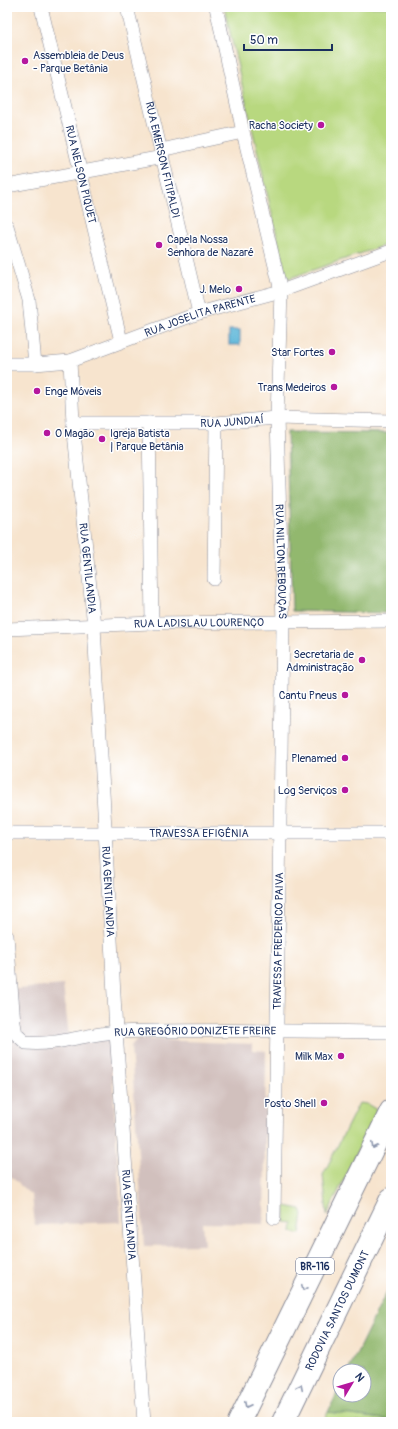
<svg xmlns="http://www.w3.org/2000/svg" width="398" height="1429" viewBox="0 0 398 1429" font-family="Pangolin,sans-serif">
	<rect width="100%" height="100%" fill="#fff"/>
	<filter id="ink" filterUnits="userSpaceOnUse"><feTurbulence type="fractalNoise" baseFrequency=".025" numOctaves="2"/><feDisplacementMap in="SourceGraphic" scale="8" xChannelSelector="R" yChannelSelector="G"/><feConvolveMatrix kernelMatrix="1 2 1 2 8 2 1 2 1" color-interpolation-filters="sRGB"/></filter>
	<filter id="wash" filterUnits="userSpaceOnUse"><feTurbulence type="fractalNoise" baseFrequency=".012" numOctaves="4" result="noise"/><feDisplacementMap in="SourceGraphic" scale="16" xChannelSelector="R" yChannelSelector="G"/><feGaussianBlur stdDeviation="0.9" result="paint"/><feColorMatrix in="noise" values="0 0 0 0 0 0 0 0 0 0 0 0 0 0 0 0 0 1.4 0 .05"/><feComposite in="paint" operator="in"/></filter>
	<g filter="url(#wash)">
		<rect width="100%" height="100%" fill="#f7e4ce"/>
		<g fill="#d1c0bd">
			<polygon points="7,984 8,990 63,985 70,1045 110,1038 121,1222 35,1225 32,1196 7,1173"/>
			<polygon points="137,1039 252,1044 252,1050 266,1051 264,1224 202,1223 204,1245 144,1246 131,1046"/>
		</g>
		<g fill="#b8d87f" stroke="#6a846e">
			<polygon points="224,7 391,7 391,243 287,279"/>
			<polygon points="359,1103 367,1104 377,1110 327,1215 323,1175"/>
			<polygon points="285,1206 301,1209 303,1214 300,1234 292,1232 293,1223 285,1222"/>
			<polygon points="328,1412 391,1420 391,1422 323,1422"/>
		</g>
		<g fill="#92b86e" stroke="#567466">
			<polygon points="287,432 391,433 391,613 292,611"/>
			<polygon points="390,1285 391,1420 328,1412 340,1387 340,1395 364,1395 364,1371 348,1371"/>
		</g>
		<g fill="#5ab5d8" stroke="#3a729b">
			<polygon points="308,7 332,7 310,14"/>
			<rect x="229" y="330" width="11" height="15"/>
		</g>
	</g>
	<g filter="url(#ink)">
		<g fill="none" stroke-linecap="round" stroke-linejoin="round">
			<g stroke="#898a96" stroke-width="14">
				<g id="street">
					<path id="s1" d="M41 7 121 341"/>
					<path id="s2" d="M127 7 199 313"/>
					<path id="s3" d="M216 7 243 132 281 291 277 418 283 622 274 1218"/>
					<polyline points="161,150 243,132"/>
					<polyline points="7,186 163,157"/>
					<polyline points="7,226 29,300 35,364"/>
					<path id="s4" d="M70 361 73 423 94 626 116 1032 144 1422"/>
					<path id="s5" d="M7 364H35L70 361 199 313 281 291 391 251"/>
					<path id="s6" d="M73 423H216L277 418 391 421"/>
					<polyline points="149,423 152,623"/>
					<polyline points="214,579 216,423"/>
					<path id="s7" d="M7 629 152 623 391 621"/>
					<path id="s8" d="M7 833H391"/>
					<path id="s9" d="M7 936 14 1023 16 1034 26 1043C58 1046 87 1033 119 1032 210 1029 300 1031 391 1032"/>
				</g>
			</g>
			<g stroke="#898a96" stroke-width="24">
				<g id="highway">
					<polyline points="239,1422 391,1111"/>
					<path id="s10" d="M283 1422 391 1199"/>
				</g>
			</g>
			<use href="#street" stroke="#fff" stroke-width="13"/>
			<use href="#highway" stroke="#fff" stroke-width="22"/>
		</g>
		<defs><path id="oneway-chevron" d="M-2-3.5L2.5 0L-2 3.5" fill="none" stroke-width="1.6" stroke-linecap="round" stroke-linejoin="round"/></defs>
		<g stroke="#8d97ae">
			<use href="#oneway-chevron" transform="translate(374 1146) rotate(116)"/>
			<use href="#oneway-chevron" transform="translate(304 1288) rotate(116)"/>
			<use href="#oneway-chevron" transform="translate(300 1387) rotate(-64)"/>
			<use href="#oneway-chevron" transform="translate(247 1405) rotate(116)"/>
		</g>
	</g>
	<g fill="#b5179e" stroke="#fff" stroke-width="1.5">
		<circle cx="25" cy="61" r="4"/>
		<circle cx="321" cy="125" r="4"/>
		<circle cx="159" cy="245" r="4"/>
		<circle cx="239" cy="289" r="4"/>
		<circle cx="332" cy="352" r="4"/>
		<circle cx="334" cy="387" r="4"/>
		<circle cx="37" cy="391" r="4"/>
		<circle cx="47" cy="433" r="4"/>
		<circle cx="102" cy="439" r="4"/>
		<circle cx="362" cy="660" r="4"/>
		<circle cx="345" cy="695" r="4"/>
		<circle cx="345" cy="758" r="4"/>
		<circle cx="345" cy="790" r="4"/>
		<circle cx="341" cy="1056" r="4"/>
		<circle cx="324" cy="1103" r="4"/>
	</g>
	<g text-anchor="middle" stroke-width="3" stroke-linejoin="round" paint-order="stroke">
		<rect fill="#fff" stroke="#5f6d8e" stroke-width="1" x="296" y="1258" width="38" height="16" rx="3"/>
		<g font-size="10" font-weight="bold" fill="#1b2f5e">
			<text x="315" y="1270">BR-116</text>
		</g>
		<g font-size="11" fill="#1b2f5e" stroke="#fff" text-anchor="end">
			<text x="33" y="59" text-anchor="start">Assembleia de Deus<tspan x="33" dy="13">- Parque Betânia</tspan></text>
			<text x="313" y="129">Racha Society</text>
			<text x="167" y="243" text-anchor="start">Capela Nossa<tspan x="167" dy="13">Senhora de Nazaré</tspan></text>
			<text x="231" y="293">J. Melo</text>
			<text x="324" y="356">Star Fortes</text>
			<text x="326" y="391">Trans Medeiros</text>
			<text x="45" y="395" text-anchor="start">Enge Móveis</text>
			<text x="55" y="437" text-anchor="start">O Magão</text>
			<text x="110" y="437" text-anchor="start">Igreja Batista<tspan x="110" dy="13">| Parque Betânia</tspan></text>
			<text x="354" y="658">Secretaria de<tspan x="354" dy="13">Administração</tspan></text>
			<text x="337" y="699">Cantu Pneus</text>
			<text x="337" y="762">Plenamed</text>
			<text x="337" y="794">Log Serviços</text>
			<text x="333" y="1060">Milk Max</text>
			<text x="316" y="1107">Posto Shell</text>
		</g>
		<g font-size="11" fill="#1b2f5e" stroke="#fff">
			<text dy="4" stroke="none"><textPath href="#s2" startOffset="157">RUA EMERSON FITIPALDI</textPath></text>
			<text dy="4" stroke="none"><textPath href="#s1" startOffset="172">RUA NELSON PIQUET</textPath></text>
			<text dy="4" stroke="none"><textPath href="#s5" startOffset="201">RUA JOSELITA PARENTE</textPath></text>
			<text dy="4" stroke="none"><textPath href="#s6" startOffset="159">RUA JUNDIAÍ</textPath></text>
			<text dy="4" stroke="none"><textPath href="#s3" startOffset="562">RUA NILTON REBOUÇAS</textPath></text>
			<text dy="4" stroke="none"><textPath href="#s4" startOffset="208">RUA GENTILANDIA</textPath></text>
			<text dy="4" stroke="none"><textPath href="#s7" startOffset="192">RUA LADISLAU LOURENÇO</textPath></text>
			<text dy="4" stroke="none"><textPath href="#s8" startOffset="192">TRAVESSA EFIGÊNIA</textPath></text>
			<text dy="4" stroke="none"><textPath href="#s4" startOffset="532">RUA GENTILANDIA</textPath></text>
			<text transform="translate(278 941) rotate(-89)" y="4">TRAVESSA FREDERICO PAIVA</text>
			<text dy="4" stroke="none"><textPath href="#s9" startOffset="282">RUA GREGÓRIO DONIZETE FREIRE</textPath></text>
			<text dy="4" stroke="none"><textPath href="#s4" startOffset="856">RUA GENTILANDIA</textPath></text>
			<text dy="4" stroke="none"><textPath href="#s10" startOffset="124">RODOVIA SANTOS DUMONT</textPath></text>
		</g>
	</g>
	<rect width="398" height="1429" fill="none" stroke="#fff" stroke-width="24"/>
	<g transform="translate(352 1383) rotate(52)"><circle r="19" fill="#ffffff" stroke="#a4acbf"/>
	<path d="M0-3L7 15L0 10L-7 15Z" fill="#b5179e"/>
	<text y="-6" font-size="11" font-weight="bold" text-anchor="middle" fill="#1b2f5e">N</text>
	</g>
	<path d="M244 44v6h88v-6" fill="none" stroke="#1b2f5e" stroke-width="2"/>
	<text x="250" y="44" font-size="12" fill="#1b2f5e" stroke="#ffffff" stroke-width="3" paint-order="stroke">50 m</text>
</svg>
